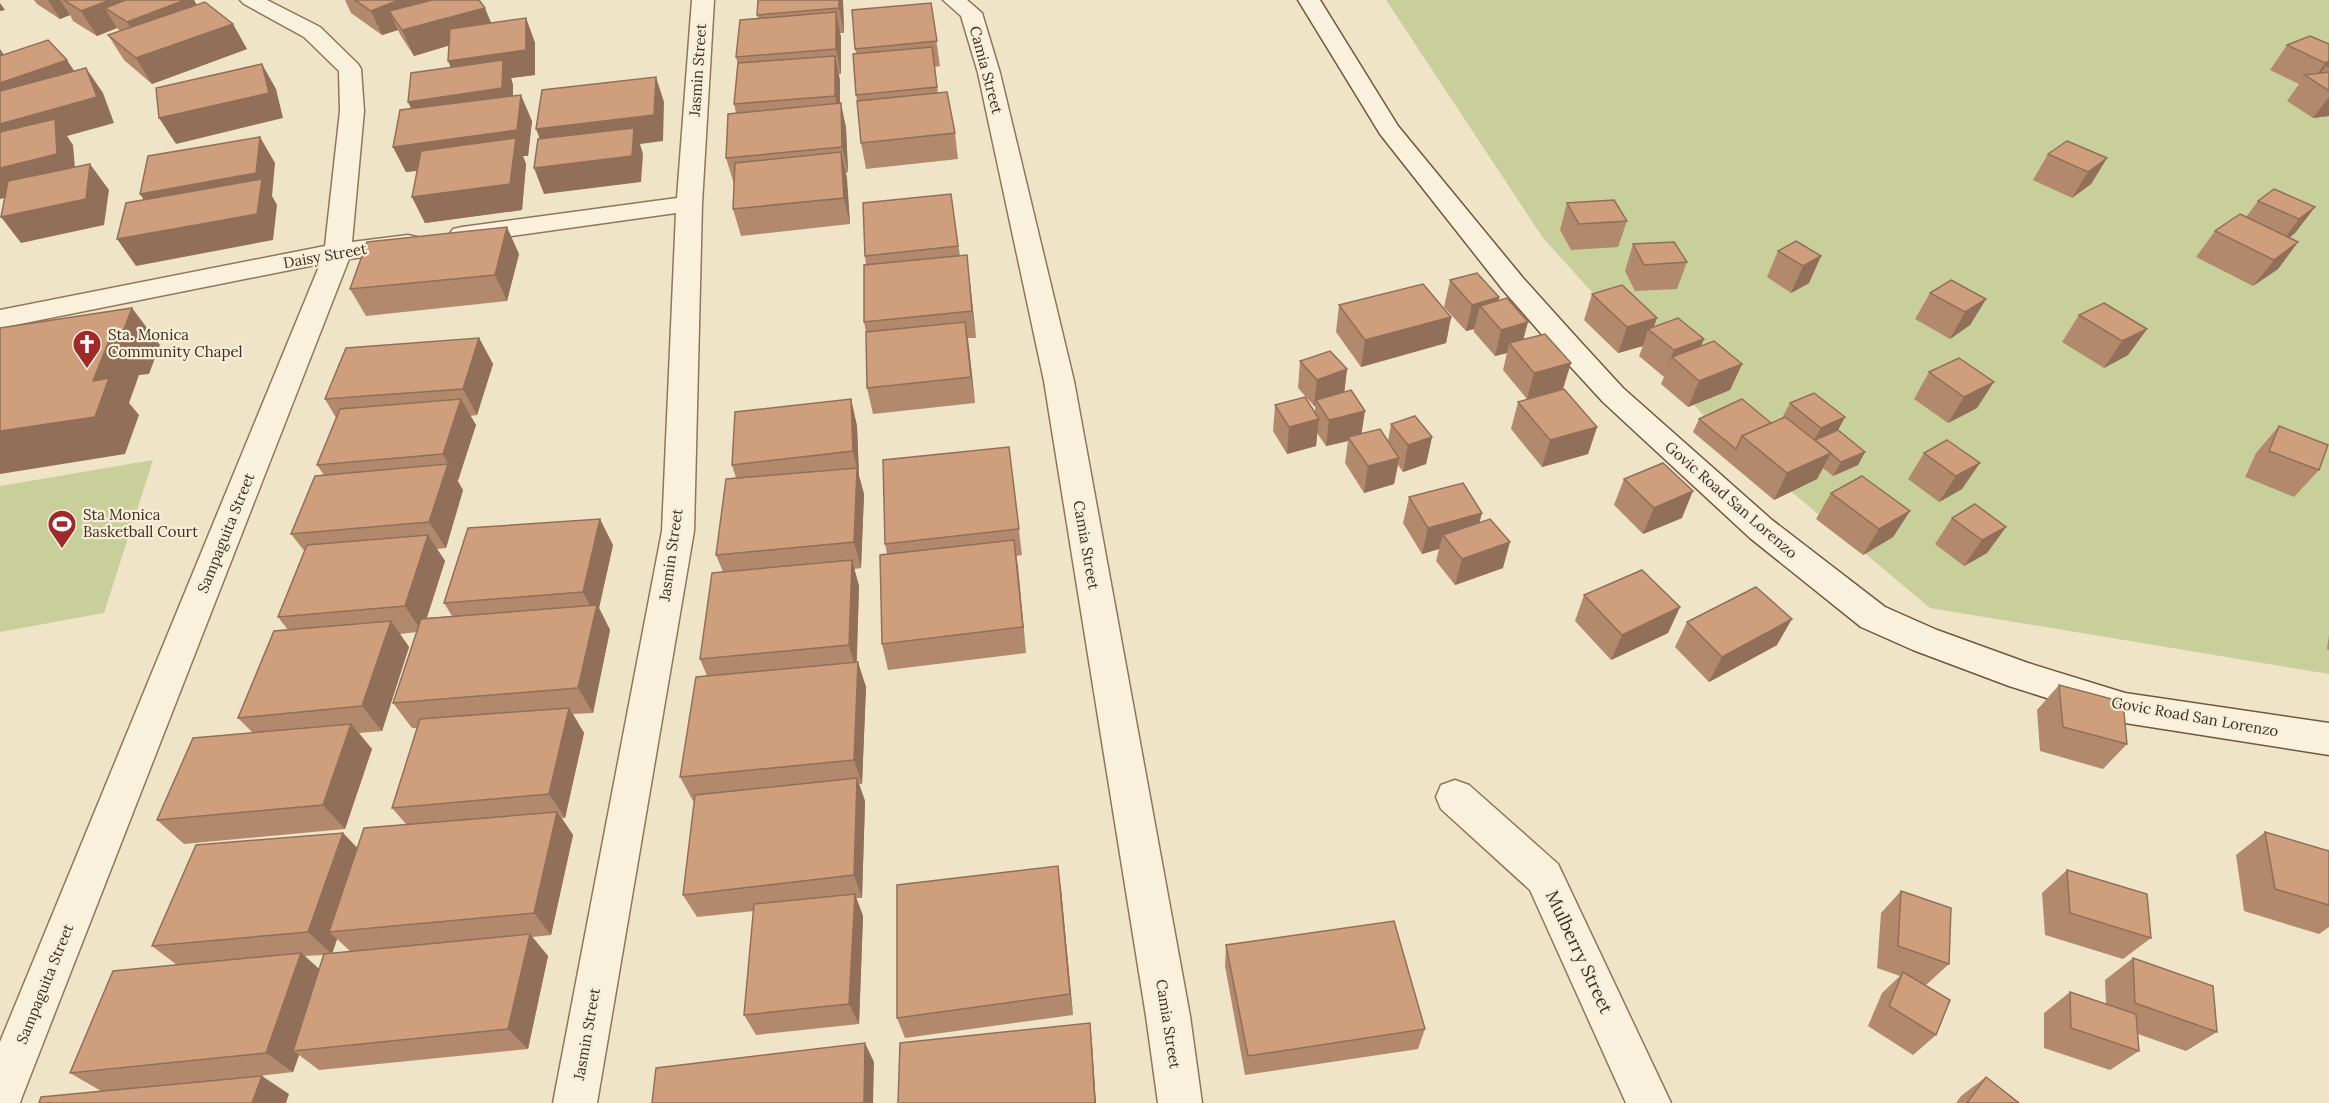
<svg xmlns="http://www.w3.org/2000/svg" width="2329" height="1103" viewBox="0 0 2329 1103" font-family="Lora,serif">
	<rect width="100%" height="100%" fill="#f0e4c8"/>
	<g fill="#c9cf9b">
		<polygon points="1386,0 2329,0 2329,674 1930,608 1713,426 1543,238"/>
		<polygon points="153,460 104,613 0,632 0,486"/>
	</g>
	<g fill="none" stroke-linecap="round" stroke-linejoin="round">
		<g stroke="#8d765c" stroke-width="3">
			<g id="street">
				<polygon points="240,0 267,0 320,27 358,64 361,69 364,111 352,242 408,235 417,237 421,243 417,249 408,251 349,259 22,1097 20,1103 0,1103 0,1042 320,264 0,328 0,310 325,246 340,111 339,71 304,37 244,4"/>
				<polygon points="692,0 714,0 702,204 694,531 597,1103 553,1103 662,531 676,213 462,243 453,241 449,235 453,229 462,227 677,198"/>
				<polygon points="943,0 967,0 982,13 1000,73 1074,381 1190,1016 1202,1103 1158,1103 1146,1016 1044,381 978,73 961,16"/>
				<polygon points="1455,780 1469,785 1558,864 1671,1103 1626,1103 1530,890 1441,809 1436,797 1441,785"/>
			</g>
		</g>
		<g stroke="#6f573f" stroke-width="3">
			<polygon id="secondary" points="1298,0 1320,0 1398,126 1523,278 1578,339 1623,388 1772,520 1885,607 1937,630 2028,663 2125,693 2329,723 2329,755 2125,723 2009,686 1913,650 1861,627 1750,538 1603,402 1558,353 1503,290 1380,134"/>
		</g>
		<use href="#street" fill="#faf1dc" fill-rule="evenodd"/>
		<use href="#secondary" fill="#faf1dc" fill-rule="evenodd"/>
	</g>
	<g fill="#b2896c" fill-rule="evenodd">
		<polygon points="34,0 194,0 196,5 247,49 152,84 124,60 108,35 120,31 117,28 97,36 73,21 70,15 60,19 37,4"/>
		<polygon points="345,0 479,0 491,23 526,18 535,43 535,75 511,78 513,85 513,96 532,121 528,156 523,156 526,164 522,210 425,223 412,197 417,171 406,172 393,147 411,109 451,68 449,45 414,56 401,36 398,30 382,35 351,13"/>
		<polygon points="843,0 844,33 840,33 841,74 839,74 840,81 840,103 846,128 848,172 846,173 850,224 741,236 733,209 734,184 726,158 736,113 734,104 738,65 736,57 758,18 757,15"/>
		<polygon points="931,3 940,66 935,67 938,93 955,133 958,159 866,169 861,143 858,106 856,95 856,53 855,49"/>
		<polygon points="2329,44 2329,116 2313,118 2287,101 2299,84 2270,70 2287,45"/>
		<polygon points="2048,154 2107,158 2091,184 2072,198 2033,180"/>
		<polygon points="951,194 960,256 970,282 976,338 968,338 975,403 873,414 867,388 866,332 864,322 866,265 865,256"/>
		<polygon points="2258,201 2315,207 2295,233 2289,238 2298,242 2278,269 2253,286 2196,257 2215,231 2246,217"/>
		<polygon points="1567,203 1627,221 1618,247 1571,250 1560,230"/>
		<polygon points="1633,244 1687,262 1677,289 1635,291 1625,271"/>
		<polygon points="1778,251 1821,256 1809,283 1791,293 1767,277"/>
		<polygon points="519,254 507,301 366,316 350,289"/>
		<polygon points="1450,280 1499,297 1499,300 1524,339 1563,389 1527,399 1503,370 1507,353 1495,356 1474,332 1474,329 1466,331 1444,307"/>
		<polygon points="1930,293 1986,299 1970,325 1950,339 1915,319"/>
		<polygon points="1592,294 1653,327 1701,346 1742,364 1730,390 1688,407 1661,384 1664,377 1639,356 1643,346 1618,353 1584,320"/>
		<polygon points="1339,305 1451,317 1446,343 1361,367 1336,332"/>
		<polygon points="2079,315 2147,329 2128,355 2104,368 2062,342"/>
		<path d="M479 338 493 364 477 415 470 416 476 425 457 481 463 490 446 548 437 549 445 561 427 618 452 616 444 603 613 545 599 608 610 630 593 713 573 714 584 733 565 818H562L573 835 551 935 532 937 548 956 528 1049 319 1070 299 1055 293 1072 240 1078 289 1094 101 1091 70 1073 177 965 152 946 343 833 357 848 406 824 392 808 418 728H412L393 703 417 632 400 634 409 647 382 731 359 733 372 749 345 829 184 844 157 820 253 733 238 718 288 630 278 617 305 552 291 534 324 475 317 465 336 418 325 399ZM337 939 351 952 332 954ZM323 955 319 969 305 956Z"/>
		<polygon points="1959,358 1977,408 1948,423 1914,399 1929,372"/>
		<polygon points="1300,361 1347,369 1344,392 1362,433 1388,441 1391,424 1432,437 1426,464 1403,472 1398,465 1394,484 1364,493 1345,463 1348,441 1326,446 1317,433 1316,446 1287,454 1273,431 1275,405 1315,412 1315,406 1314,406 1298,388"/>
		<polygon points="851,399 857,426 859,476 864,494 861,568 854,569 859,586 857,662 866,687 862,784 859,784 865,801 862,898 856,898 863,916 859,1024 756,1035 744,1015 754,911 697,917 683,895 695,800 693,801 680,777 707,676 700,659 723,572 716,555 736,478 732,465"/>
		<polygon points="1518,402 1597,427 1588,454 1542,467 1511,429"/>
		<polygon points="1790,403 1845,417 1838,430 1865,452 1858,465 1833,476 1823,468 1817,479 1774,500 1693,432 1699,419 1771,423 1782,418"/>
		<polygon points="2279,426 2319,470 2294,497 2245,477 2256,453"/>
		<polygon points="1947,440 1962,489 1939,502 1908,479 1924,453"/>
		<polygon points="1009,447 1022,555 1016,556 1026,653 888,670 882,644 887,554 885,544"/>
		<polygon points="1624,479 1682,518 1643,534 1614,505"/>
		<polygon points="1831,493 1910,511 1893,537 1863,555 1816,519"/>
		<polygon points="1409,497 1480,522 1503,568 1455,585 1436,561 1439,549 1422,554 1403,523"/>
		<polygon points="1952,518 2006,527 1987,553 1964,566 1935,544"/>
		<polygon points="1584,595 1680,607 1668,633 1611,660 1575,621"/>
		<polygon points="1687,622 1777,645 1709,682 1675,647"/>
		<polygon points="2329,635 2329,650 2327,649"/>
		<polygon points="2059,685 2127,744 2103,769 2040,751 2037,710"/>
		<polygon points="2265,832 2329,851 2329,927 2319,934 2244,911 2236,855"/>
		<polygon points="2067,870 2151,938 2123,959 2045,935 2042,893"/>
		<polygon points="1061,889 1073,1015 905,1038 897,1018"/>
		<polygon points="1901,891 1949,964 1926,985 1920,983 1936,1035 1913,1055 1868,1026 1882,993 1900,976 1877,968 1881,913"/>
		<polygon points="1226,945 1425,1029 1418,1049 1245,1075 1225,966"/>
		<polygon points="2133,958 2217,1032 2186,1051 2138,1034 2139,1051 2110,1070 2044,1048 2044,1013 2070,992 2106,1004 2105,980"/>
		<polygon points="1986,1077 2019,1103 1956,1103 1961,1096"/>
	</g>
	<g fill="#916f58">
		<polygon points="48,0 60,0 70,15 60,19"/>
		<polygon points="64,0 194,0 206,22 142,47 127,22 105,8 117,28 97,36 81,11"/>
		<polygon points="399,0 473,0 389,11 398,30 382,35 371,11"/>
		<polygon points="839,0 843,0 844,33 839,8"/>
		<polygon points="0,3 5,10 0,11"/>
		<polygon points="485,8 495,32 414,56 402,30"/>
		<polygon points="836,12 841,37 841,74 836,49"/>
		<polygon points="526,18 535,43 535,75 511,78 513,85 513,114 420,128 408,102 459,86 448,61"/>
		<polygon points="233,24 247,49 152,84 136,58"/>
		<polygon points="0,49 13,68 0,73"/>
		<polygon points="835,56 840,81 840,121 835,96"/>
		<polygon points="67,60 84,86 0,99 0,83"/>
		<polygon points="2329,61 2329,68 2326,66 2315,82 2313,80 2325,63"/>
		<polygon points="262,64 276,89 283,118 176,144 159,118"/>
		<polygon points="86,68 103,93 114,123 67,136 73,145 76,180 0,199 0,124"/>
		<polygon points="656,77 664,102 663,141 640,144 643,154 641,182 544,194 534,168 546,155 536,129"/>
		<polygon points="521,95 532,121 528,156 523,156 526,164 522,210 425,223 412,197 513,158 406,172 393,147"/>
		<polygon points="2329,97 2329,116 2313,118"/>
		<polygon points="841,103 846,128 848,172 842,147"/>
		<polygon points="260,137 275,163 272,196 277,205 273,240 136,266 117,239 158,221 140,194"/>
		<polygon points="841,152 847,178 850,224 844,198"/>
		<polygon points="2107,158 2091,184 2072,198 2088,172"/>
		<polygon points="90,164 109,190 104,225 21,243 1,217"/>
		<polygon points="2315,207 2295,233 2279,246 2299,219"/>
		<polygon points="507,227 519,254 507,301 495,275"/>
		<polygon points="2298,242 2278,269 2253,286 2274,260"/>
		<polygon points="967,255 970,282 976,338 972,311"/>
		<polygon points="1821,256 1809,283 1791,293 1803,266"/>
		<polygon points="1499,297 1494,321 1480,306 1474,329 1466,331 1472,305"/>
		<polygon points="1986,299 1970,325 1950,339 1965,312"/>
		<polygon points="132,308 160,345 149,374 139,375 129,403 139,415 125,454 0,474 0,431 93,381 110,338"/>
		<polygon points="1451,317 1446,343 1361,367 1365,340"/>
		<polygon points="1657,318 1652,332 1648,329 1643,346 1618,353 1627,327"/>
		<polygon points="965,322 969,348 975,403 971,377"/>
		<polygon points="1528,322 1521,348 1509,343 1507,353 1495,356 1501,330"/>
		<polygon points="2147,329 2128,355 2104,368 2122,341"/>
		<polygon points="479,338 493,364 477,415 463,389"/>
		<polygon points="1704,339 1693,365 1672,357 1664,377 1674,350"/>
		<polygon points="1571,363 1563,389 1527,399 1534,373"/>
		<polygon points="1742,364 1730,390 1688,407 1699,381"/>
		<polygon points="1347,369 1344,395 1316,400 1315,406 1314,406 1317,380"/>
		<polygon points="1994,382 1977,408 1948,423 1964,397"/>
		<polygon points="461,399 476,425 458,481 443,454"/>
		<polygon points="851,399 857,426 859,476 864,494 861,568 854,542 857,469 853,451"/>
		<polygon points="1365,411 1361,437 1348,437 1348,441 1326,446 1329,420"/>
		<polygon points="1845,417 1831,443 1814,440 1821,428"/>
		<polygon points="1319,419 1316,446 1287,454 1289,427"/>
		<polygon points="1597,427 1588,454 1542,467 1550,440"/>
		<polygon points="1432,437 1426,464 1403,472 1408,445"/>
		<polygon points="1865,452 1858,465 1833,476 1841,462"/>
		<polygon points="1831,453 1817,479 1774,500 1787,473"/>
		<polygon points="1399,458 1394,484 1364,493 1368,466"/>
		<polygon points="1980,463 1962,489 1939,502 1956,476"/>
		<polygon points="448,464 463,490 446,548 429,522"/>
		<polygon points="1693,491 1682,518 1643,534 1654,508"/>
		<polygon points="1910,511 1893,537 1863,555 1879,529"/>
		<polygon points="1482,513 1475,540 1443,535 1439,549 1422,554 1428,528"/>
		<polygon points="600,519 613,545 599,608 610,630 593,713 578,688 595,615 583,592"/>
		<polygon points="2006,527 1987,553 1964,566 1982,540"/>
		<polygon points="428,535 445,561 422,632 405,606"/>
		<polygon points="1014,540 1018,566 1026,653 1023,627"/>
		<polygon points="1510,542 1503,568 1455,585 1462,559"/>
		<polygon points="852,560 859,586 856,670 849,645"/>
		<polygon points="1680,607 1668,633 1611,660 1622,635"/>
		<polygon points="1792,619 1777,645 1709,682 1722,657"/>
		<polygon points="391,621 409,647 382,731 362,706"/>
		<polygon points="858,662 866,687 862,784 854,760"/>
		<polygon points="569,708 584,733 565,818 549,794"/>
		<polygon points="351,724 372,749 345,829 323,805"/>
		<polygon points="857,778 865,801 862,898 854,875"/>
		<polygon points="557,812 573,835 551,935 534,913"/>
		<polygon points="343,833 365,856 329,932 337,939 332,954 308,932"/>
		<polygon points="1058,866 1061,889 1073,1015 1070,994"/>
		<polygon points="855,894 863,916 859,1024 849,1004"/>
		<polygon points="530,934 548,956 528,1049 508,1029"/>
		<polygon points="301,953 325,974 293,1051 299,1055 293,1072 266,1053"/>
		<polygon points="1090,1023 1092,1043 1096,1103 1095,1103"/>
		<polygon points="865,1043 874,1062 873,1103 864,1103"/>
		<polygon points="262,1076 289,1094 286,1103 252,1103"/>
	</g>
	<g fill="#cf9f7d" stroke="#916f58" stroke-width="1.5">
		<polygon points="64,0 110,0 81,11"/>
		<polygon points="126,0 185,0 127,22 105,8"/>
		<polygon points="355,0 399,0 371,11"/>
		<polygon points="432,0 479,0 485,8 402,30 389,11"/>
		<polygon points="758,0 839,0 839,8 757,15"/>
		<polygon points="205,2 233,24 136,58 108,35"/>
		<polygon points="931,3 937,41 855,49 852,10"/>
		<polygon points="836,12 836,49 736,57 740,20"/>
		<polygon points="526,18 526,50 448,61 450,29"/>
		<polygon points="2310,36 2329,44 2329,61 2325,63 2287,45"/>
		<polygon points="48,40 67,60 0,83 0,56"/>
		<polygon points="932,47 937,87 856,95 853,54"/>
		<polygon points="835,56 835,96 734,104 738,63"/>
		<polygon points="503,60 502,88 408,102 411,73"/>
		<polygon points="262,64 269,93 159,118 156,88"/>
		<polygon points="86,68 97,97 0,124 0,91"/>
		<polygon points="2329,72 2329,91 2305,75"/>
		<polygon points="656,77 654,115 536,129 542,90"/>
		<polygon points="947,92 955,133 861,143 857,101"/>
		<polygon points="521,95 517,130 393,147 400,110"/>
		<polygon points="841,103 842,147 726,158 728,114"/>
		<polygon points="55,119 57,154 0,168 0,132"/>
		<polygon points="634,128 632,156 534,168 538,139"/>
		<polygon points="260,137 256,173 140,194 148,156"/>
		<polygon points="516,138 510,184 412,197 421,151"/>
		<polygon points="2067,141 2107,158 2088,172 2048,154"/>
		<polygon points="841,152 844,198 733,209 735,163"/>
		<polygon points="90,164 86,199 1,217 8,181"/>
		<polygon points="262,179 257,214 117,239 126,203"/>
		<polygon points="2274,189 2315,207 2299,219 2258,201"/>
		<polygon points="951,194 958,246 865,256 863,203"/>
		<polygon points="1614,200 1627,221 1579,224 1567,203"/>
		<polygon points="2240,214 2298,242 2274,260 2215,231"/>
		<polygon points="507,227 495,275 350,289 367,242"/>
		<polygon points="1796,241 1821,256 1803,266 1778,251"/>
		<polygon points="1674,242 1687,262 1644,265 1633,244"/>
		<polygon points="967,255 972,311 864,322 864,265"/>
		<polygon points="1477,273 1499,297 1472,305 1450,280"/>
		<polygon points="1951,280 1986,299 1965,312 1930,293"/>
		<polygon points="1423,284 1451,317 1365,340 1339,305"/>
		<polygon points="1622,285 1657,318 1627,327 1592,294"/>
		<polygon points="1507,298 1528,322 1501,330 1480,306"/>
		<polygon points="2104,303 2147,329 2122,341 2079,315"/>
		<polygon points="132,308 121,337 110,338 93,381 109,378 95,417 0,431 0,328"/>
		<polygon points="1678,318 1704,339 1674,350 1648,329"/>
		<polygon points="965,322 971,377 867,388 866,332"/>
		<polygon points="1545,334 1571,363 1534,373 1509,343"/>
		<polygon points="479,338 463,389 325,399 346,348"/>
		<polygon points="1714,341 1742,364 1699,381 1672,357"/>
		<polygon points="1330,351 1347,369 1317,380 1300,361"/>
		<polygon points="1959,358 1994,382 1964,397 1929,372"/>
		<polygon points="1564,389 1597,427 1550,440 1518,402"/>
		<polygon points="1351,390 1365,411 1329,420 1316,400"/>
		<polygon points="1814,393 1845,417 1821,428 1790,403"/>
		<polygon points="1305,397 1319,419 1289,427 1275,405"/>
		<polygon points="461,399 443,454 317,465 340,409"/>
		<polygon points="851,399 853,451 732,465 735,412"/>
		<polygon points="1742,399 1771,423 1742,436 1736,449 1699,419"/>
		<polygon points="1415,416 1432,437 1408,445 1391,424"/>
		<polygon points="1785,417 1831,453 1787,473 1742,436"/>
		<polygon points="2279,426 2328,445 2319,470 2269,451"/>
		<polygon points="1380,429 1399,458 1368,466 1348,437"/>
		<polygon points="1838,430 1865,452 1841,462 1830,453 1831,453 1815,440"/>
		<polygon points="1947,440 1980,463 1956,476 1924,453"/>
		<polygon points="1009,447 1019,529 885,544 883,460"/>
		<polygon points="1663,463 1693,491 1654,508 1624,479"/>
		<polygon points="448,464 429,522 291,534 315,476"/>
		<polygon points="857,468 854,542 716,555 726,479"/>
		<polygon points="1862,476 1910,511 1879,529 1831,493"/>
		<polygon points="1463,483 1482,513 1428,528 1409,497"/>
		<polygon points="1975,504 2006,527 1982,540 1952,518"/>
		<polygon points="600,519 583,592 444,603 468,528"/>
		<polygon points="1490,519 1510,542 1462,559 1443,535"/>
		<polygon points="428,535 405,606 278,617 307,545"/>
		<polygon points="1014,540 1023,627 882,644 880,555"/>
		<polygon points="852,560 849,645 700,659 712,573"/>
		<polygon points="1642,570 1680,607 1622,635 1584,595"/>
		<polygon points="1756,587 1792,619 1722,657 1687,622"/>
		<polygon points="597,605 578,688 393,703 421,619"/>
		<polygon points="391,621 362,706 238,718 274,631"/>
		<polygon points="858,662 854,760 680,777 696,677"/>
		<polygon points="2059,685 2123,702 2127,744 2063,727"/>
		<polygon points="569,708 549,794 392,808 420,719"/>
		<polygon points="351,724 323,805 157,820 193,738"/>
		<polygon points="857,778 854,875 683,895 695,795"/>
		<polygon points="557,812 534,913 329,932 364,828"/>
		<polygon points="2265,832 2329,851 2329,905 2275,889"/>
		<polygon points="343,833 308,932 152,946 196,845"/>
		<polygon points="1058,866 1070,994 897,1018 897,885"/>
		<polygon points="2067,870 2147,894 2151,938 2070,913"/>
		<polygon points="1901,891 1951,908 1949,964 1898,946"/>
		<polygon points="855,894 849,1004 744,1015 754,904"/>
		<polygon points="1394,921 1425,1029 1248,1056 1226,945"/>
		<polygon points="530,934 508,1029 293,1051 324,954"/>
		<polygon points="301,953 266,1053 70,1073 113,971"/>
		<polygon points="2133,958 2213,986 2217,1032 2135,1003"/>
		<polygon points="1903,972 1950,1000 1936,1035 1889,1006"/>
		<polygon points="2070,992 2136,1014 2139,1051 2071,1028"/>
		<polygon points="1090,1023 1095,1103 898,1103 900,1043"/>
		<polygon points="865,1043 864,1103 652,1103 656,1068"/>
		<polygon points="262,1076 252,1103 39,1103 41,1097"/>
		<polygon points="1986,1077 2019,1103 1967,1103"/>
	</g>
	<defs>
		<g id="church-pin" transform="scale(1.5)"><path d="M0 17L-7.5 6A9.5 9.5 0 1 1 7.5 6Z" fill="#9e2a2b" stroke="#f7eed8"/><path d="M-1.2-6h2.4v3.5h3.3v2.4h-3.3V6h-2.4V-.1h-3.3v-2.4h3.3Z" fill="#fff"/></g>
		<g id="stadium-pin" transform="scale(1.5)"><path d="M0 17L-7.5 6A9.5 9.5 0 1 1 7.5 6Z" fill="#9e2a2b" stroke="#f7eed8"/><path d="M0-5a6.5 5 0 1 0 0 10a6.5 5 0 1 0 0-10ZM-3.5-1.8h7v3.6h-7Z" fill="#fff"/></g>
	</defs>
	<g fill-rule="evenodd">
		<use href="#church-pin" x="87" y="344"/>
		<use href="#stadium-pin" x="62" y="524"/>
	</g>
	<g text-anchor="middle" stroke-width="4.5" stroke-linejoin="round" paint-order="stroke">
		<g font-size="15" fill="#3d2e20" stroke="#f7eed8">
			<text transform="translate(698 70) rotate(-86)" y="5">Jasmin Street</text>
			<text transform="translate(986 70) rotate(75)" y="5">Camia Street</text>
			<text transform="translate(325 256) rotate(-10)" y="5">Daisy Street</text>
			<text transform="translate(1731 500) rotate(41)" y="5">Govic Road San Lorenzo</text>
			<text transform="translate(226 533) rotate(-68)" y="5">Sampaguita Street</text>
			<text transform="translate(1086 545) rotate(80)" y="5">Camia Street</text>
			<text transform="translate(671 555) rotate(-82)" y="5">Jasmin Street</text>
			<text transform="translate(2195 717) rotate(10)" y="5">Govic Road San Lorenzo</text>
			<text transform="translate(45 984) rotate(-68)" y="5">Sampaguita Street</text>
			<text transform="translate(1168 1024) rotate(81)" y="5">Camia Street</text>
			<text transform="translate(587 1034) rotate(-80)" y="5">Jasmin Street</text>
		</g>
		<g font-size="15" fill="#3d2e20" stroke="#f7eed8" text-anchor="start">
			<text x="108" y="340">Sta. Monica<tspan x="108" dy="17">Community Chapel</tspan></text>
			<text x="83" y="520">Sta Monica<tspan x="83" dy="17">Basketball Court</tspan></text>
		</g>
		<g font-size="18" fill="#3d2e20" stroke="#f7eed8">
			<text transform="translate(1579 952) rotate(65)" y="6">Mulberry Street</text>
		</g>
	</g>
</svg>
